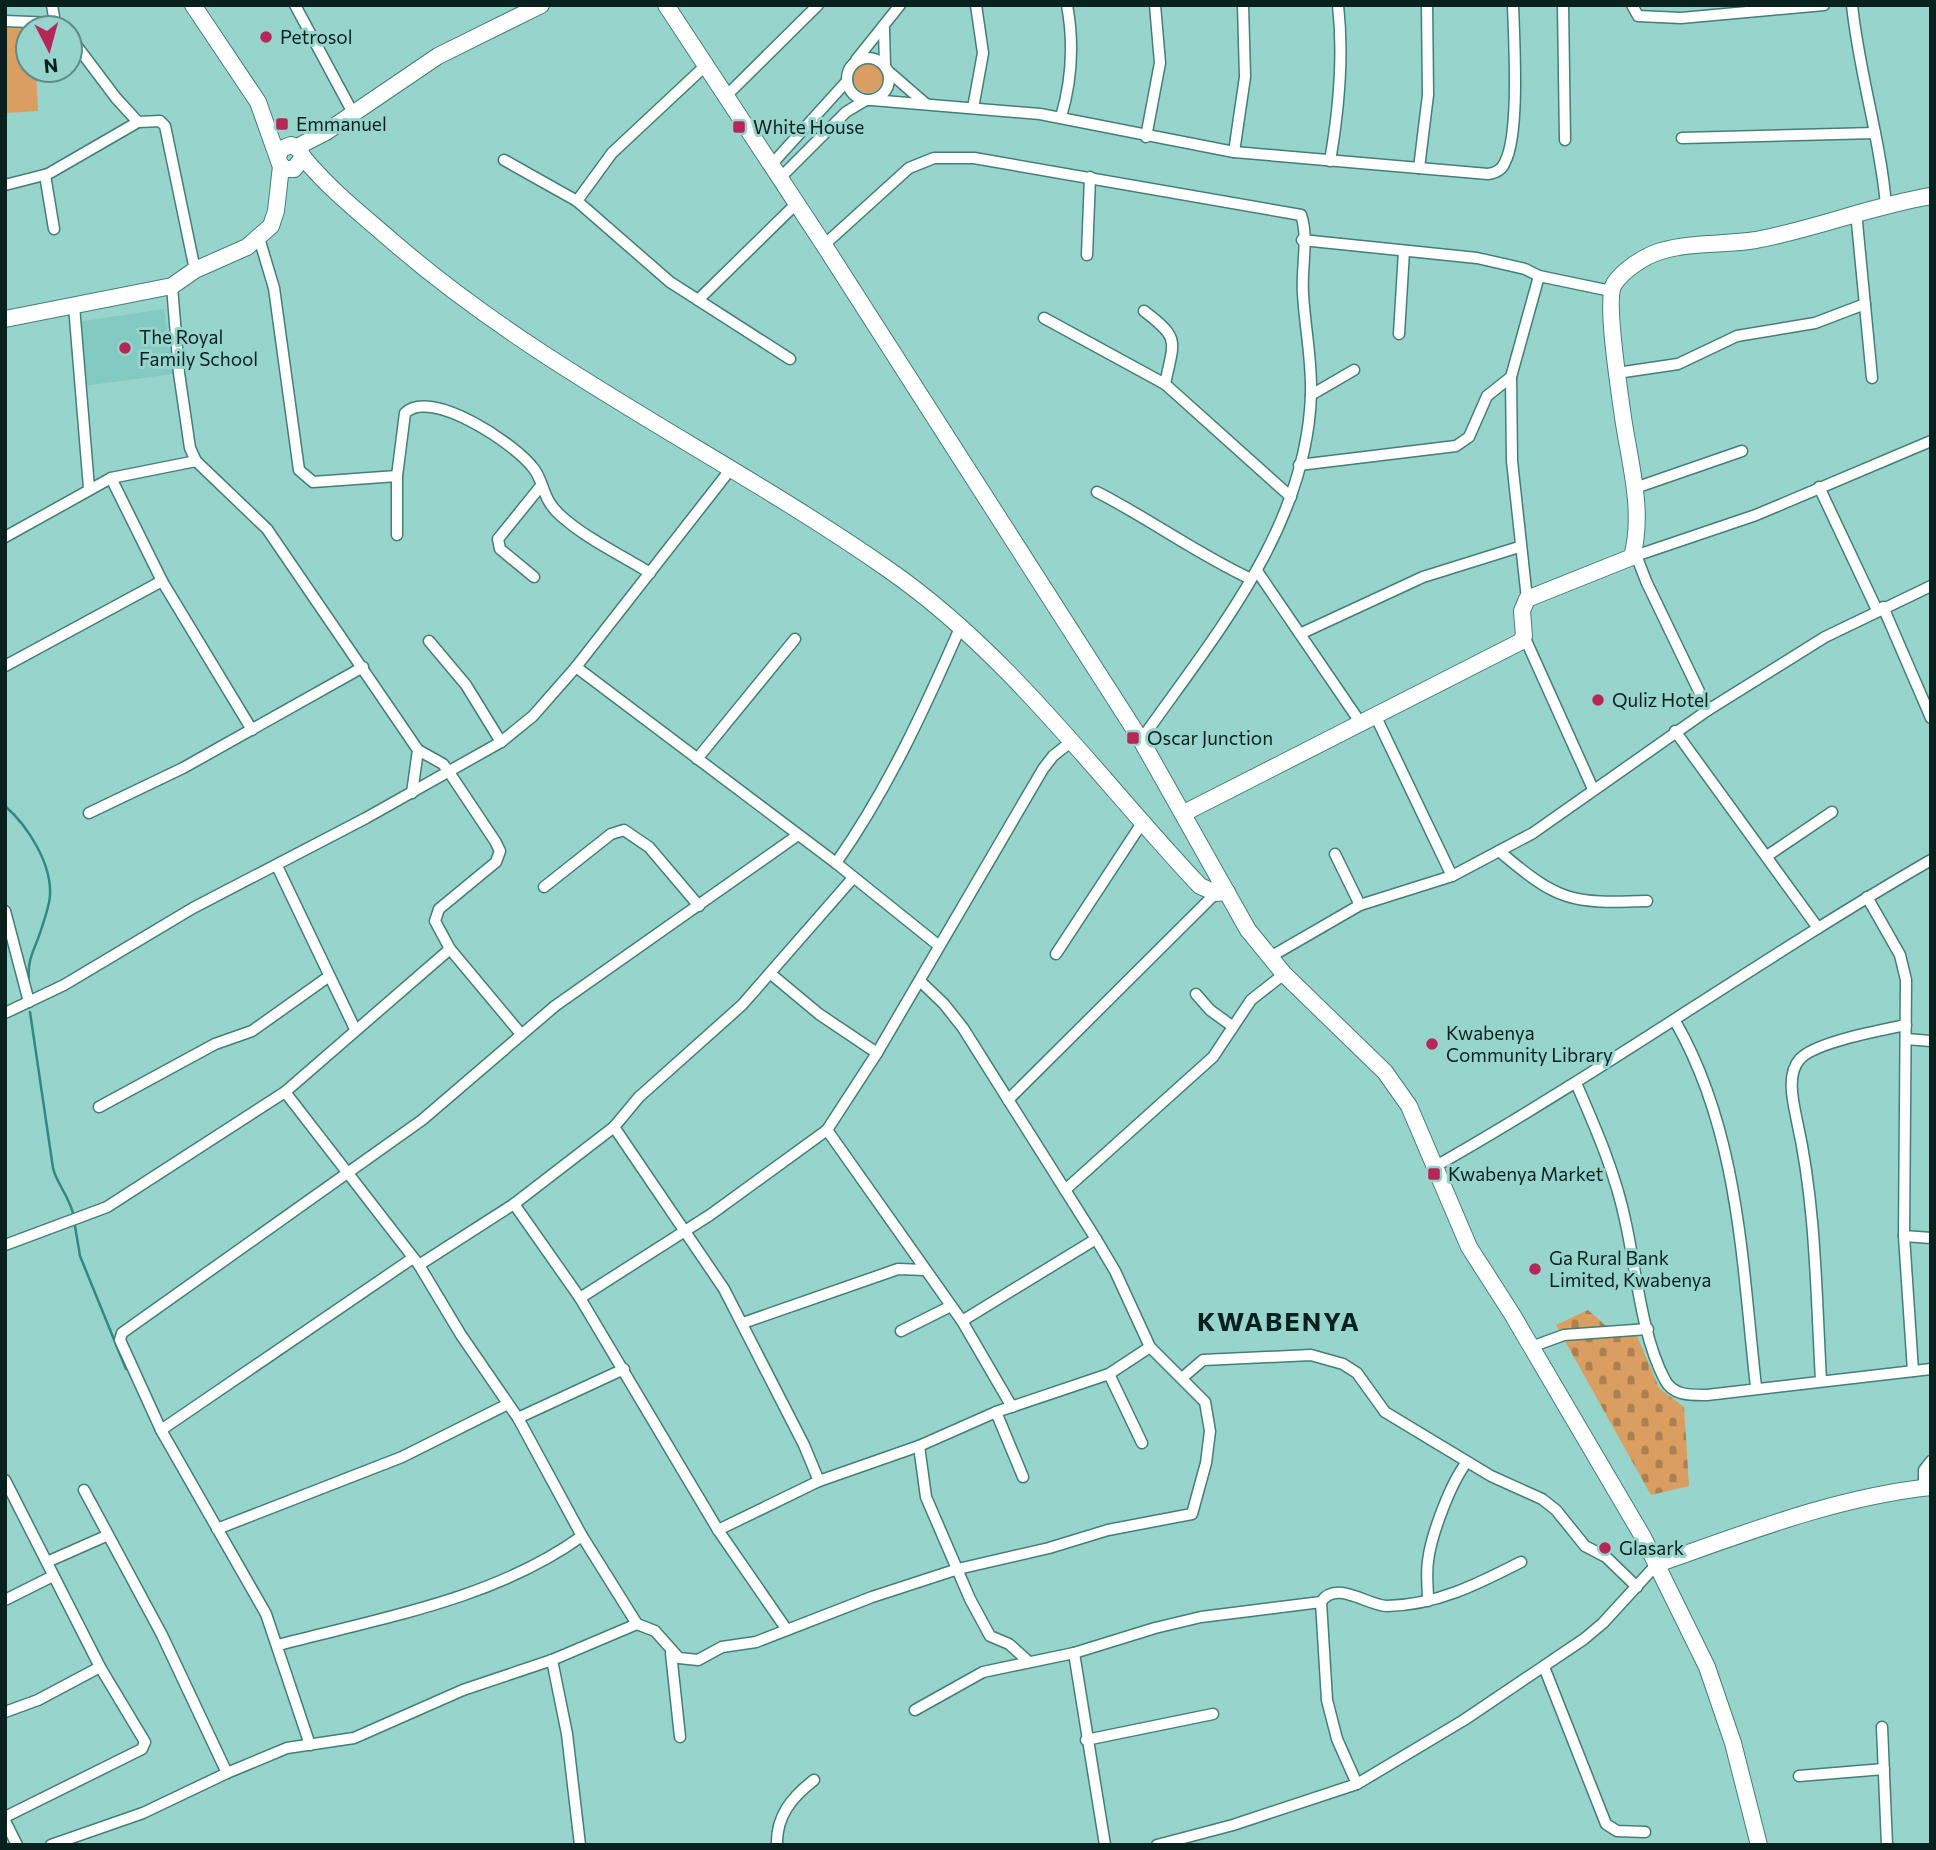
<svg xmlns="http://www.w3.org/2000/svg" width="1936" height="1850" viewBox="0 0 1936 1850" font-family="Commissioner,sans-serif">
	<defs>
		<pattern id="cemetery-stones" width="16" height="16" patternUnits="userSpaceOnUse" patternTransform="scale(1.75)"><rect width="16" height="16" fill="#d99e60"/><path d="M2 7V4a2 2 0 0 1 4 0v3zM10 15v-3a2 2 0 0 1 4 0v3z" fill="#ae804f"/></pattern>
	</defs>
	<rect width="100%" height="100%" fill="#97d4cc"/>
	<polygon fill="#83cbc2" points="164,309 173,374 84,386 77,322"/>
	<g fill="#d99e60">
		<polygon points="34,27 28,28 28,70 36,70 38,111 5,113 5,28"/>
		<circle cx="868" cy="78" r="15"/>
	</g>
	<polygon fill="url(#cemetery-stones)" points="1588,1310 1615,1334 1637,1336 1659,1388 1684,1407 1689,1486 1651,1495 1556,1325"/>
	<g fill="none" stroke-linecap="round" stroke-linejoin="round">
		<g stroke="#318a82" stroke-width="2.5">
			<path d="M5 806C28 826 52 864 50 896 49 906 45 918 42 927 34 953 27 956 29 984"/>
			<path d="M30 1012 53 1168C56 1182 68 1195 73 1213"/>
			<polyline points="75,1226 80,1256 126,1369"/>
		</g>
		<g stroke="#437f78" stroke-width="13">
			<g id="street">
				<polyline points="52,5 55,23"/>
				<polyline points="295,5 353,113"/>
				<polyline points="1563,5 1565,140"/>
				<polyline points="1632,5 1638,16 1681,18 1824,5"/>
				<path d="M1852 5C1859 73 1880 137 1886 205"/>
				<polyline points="5,21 55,23 62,28"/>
				<polyline points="884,29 885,66"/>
				<polyline points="70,37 116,98 138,122 160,121 165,126 195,270"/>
				<circle cx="868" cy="79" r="21"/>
				<polyline points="856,60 900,5"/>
				<polyline points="889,72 926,104"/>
				<polyline points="725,97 818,5"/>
				<path d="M872 100 1040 114 1234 152 1488 174C1496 173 1502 170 1505 162 1520 134 1514 39 1513 5"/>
				<polyline points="973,108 983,53 976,5"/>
				<path d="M1061 117C1072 80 1074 43 1067 5"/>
				<polyline points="1146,137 1160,63 1155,5"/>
				<polyline points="1682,138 1875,133"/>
				<polyline points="1234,152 1245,77 1243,5"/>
				<polyline points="504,160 577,201 670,282 790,359"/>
				<path d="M1330 161C1339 109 1344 58 1338 5"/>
				<polyline points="772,164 847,81"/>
				<polyline points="1419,168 1428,95 1427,5"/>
				<polyline points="45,175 54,229"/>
				<polyline points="780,178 846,112 866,100"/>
				<polyline points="5,185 48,174 138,122"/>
				<polyline points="577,201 612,153 704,67"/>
				<polyline points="1856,212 1872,378"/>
				<polyline points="259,238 274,288 299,470 313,482 397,476"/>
				<polyline points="1302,240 1477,258 1525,269 1539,276 1611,291"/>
				<path d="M824 245 909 168 934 158H974L1301 215C1309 237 1301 270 1303 294 1305 328 1312 360 1311 394 1307 528 1214 636 1141 740"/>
				<polyline points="1087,255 1090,177"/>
				<polyline points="172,286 179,373 190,448 196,461 267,529 418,750 443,764 449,772 495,841 500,851 496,862 439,909 435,921 450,949 521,1034"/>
				<polyline points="698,300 797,203"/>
				<polyline points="74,306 89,488"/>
				<path d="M1144 311C1181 339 1174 340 1165 384"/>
				<polyline points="1044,318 1165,384 1291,497"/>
				<polyline points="1399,334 1404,251"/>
				<polyline points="1617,373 1678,364 1737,336 1815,323 1865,304"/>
				<polyline points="1311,395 1354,370"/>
				<polyline points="1299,465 1456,446 1469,437 1487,396 1511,377"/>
				<polyline points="111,478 162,581 252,730"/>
				<polyline points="1819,487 1877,610"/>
				<polyline points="1635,488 1742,451"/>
				<path d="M1097 492C1150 519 1197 554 1251 579"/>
				<path d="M397 535V476L405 413C431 387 517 445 534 469 545 484 542 499 560 515 585 538 621 555 650 573"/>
				<polyline points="5,537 111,478 196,461"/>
				<polyline points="1636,555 1646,581 1708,710"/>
				<polyline points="1632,557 1756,515 1931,441"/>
				<polyline points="1257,571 1360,722"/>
				<polyline points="534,577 500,549 498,539 540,487"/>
				<polyline points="1527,599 1512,461 1511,377 1539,276"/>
				<polyline points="1883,607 1931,718"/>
				<polyline points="1302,633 1423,577 1519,547"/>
				<polyline points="1524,636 1593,789"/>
				<polyline points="429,641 466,685 501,742"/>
				<polyline points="5,666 162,581"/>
				<polyline points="576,667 836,863 938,945"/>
				<polyline points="1375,715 1452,876"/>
				<polyline points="1675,731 1818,928"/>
				<polyline points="697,759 795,639"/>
				<polyline points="412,793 418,750"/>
				<polyline points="89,813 183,768 363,667"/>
				<path d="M1499 851C1558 901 1570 904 1647 901"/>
				<polyline points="1335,854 1360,905"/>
				<polyline points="1767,856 1832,812"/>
				<path d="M836 863C888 789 924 710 960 628"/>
				<polyline points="277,866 355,1029"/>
				<polyline points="544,887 611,834 624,830 649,847 699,906"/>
				<polyline points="1867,897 1900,955 1906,980 1904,1236 1913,1371"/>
				<polyline points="5,911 29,1002"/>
				<polyline points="1056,954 1142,823"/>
				<polyline points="1270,957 1360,905 1452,876 1533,833 1708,710 1825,637 1931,586"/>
				<polyline points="771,974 819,1014 877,1053"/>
				<polyline points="1196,994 1210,1010 1232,1026"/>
				<polyline points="5,1013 64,985 193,908 366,818 501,742 533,716 576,667 730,470"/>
				<path d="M1675 1021C1739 1132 1742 1263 1756 1387"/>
				<polyline points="1906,1039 1931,1041"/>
				<path d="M1576 1083C1596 1129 1616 1174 1626 1224 1636 1270 1642 1338 1665 1380 1673 1396 1691 1395 1707 1395L1931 1369"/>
				<polyline points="285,1092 419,1265 461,1335 518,1418 582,1536 637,1624"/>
				<polyline points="1008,1100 1216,893"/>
				<polyline points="99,1107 215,1044 252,1031 328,977"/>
				<polyline points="614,1127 724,1289 804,1445 819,1481"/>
				<polyline points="827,1130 962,1321 1012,1407"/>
				<path d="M1436 1166C1605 1070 1763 957 1931 860"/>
				<polyline points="1065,1190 1213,1057 1251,1000 1284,974"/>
				<polyline points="514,1204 580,1298 718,1530 787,1630"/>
				<polyline points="1904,1236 1931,1238"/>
				<polyline points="5,1245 107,1207 285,1092 450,949"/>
				<polyline points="419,1265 514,1204 614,1127 639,1097 742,1005 853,878"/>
				<polyline points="580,1298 710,1215 827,1130 877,1053 1043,769 1053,756 1072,741"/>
				<polyline points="962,1321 1096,1239"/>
				<polyline points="743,1323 898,1269 925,1270"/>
				<polyline points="901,1331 951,1306"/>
				<polyline points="1531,1347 1564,1335 1648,1329"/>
				<polyline points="1109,1374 1142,1443"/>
				<polyline points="1182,1378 1203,1360 1311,1355 1343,1364 1357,1373 1385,1412 1491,1476 1542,1499 1556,1510 1585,1546 1606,1557 1637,1587"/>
				<path d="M1821 1380C1816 1293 1816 1206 1797 1121 1793 1102 1786 1074 1800 1059 1815 1042 1882 1030 1906 1025"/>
				<polyline points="996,1412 1023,1477"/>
				<polyline points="518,1418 624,1369"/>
				<polyline points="161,1430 413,1258"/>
				<polyline points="919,1446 926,1497 970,1599 990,1636 1009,1644 1029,1662"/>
				<polyline points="5,1480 100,1667 145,1742 142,1749 5,1817"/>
				<polyline points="1924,1488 1924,1470 1931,1461"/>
				<polyline points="84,1490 162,1635 227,1773"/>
				<polyline points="217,1529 402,1457 508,1404"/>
				<polyline points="718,1530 819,1481 919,1446 996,1412 1109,1374 1150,1347"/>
				<polyline points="47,1562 106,1536"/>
				<polyline points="5,1600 53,1576"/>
				<path d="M1428 1601C1428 1588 1426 1574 1428 1561 1431 1535 1451 1482 1467 1462"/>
				<polyline points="1321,1602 1327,1700 1337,1739 1357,1784"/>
				<path d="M278 1645C381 1618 495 1599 582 1536"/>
				<polyline points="671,1653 680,1737"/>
				<polyline points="1074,1653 1105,1845"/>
				<polyline points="552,1660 567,1734 580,1845"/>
				<polyline points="1544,1667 1606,1824 1617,1831 1645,1832"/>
				<path d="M915 1710 983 1672 1074 1653 1155 1628 1201 1617 1321 1602C1336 1579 1368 1606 1387 1606 1437 1605 1478 1584 1521 1562"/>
				<polyline points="5,1712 38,1700 100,1667"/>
				<polyline points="1882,1727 1887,1845"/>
				<polyline points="1086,1740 1213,1714"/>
				<polyline points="310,1745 266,1614 161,1430 120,1340 122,1333 422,1120 555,1006 798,835"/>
				<polyline points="1799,1776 1884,1769"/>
				<polyline points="5,1821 17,1845"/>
				<polyline points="51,1845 143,1813 227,1773 287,1748 354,1738 463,1690 552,1660 637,1624 655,1631 679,1658 698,1660 722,1647 756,1642 872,1597 958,1569 1049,1548 1108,1530 1192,1514 1206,1463 1210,1431 1205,1402 1150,1347 1115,1271 1096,1239 963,1028 944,1004 920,981"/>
				<path d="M777 1845C776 1816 792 1797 814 1780"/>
				<polyline points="1157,1845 1233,1825 1357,1784 1464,1720 1584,1639 1603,1623 1657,1564"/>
			</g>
		</g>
		<g stroke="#437f78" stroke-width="18">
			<g id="secondary">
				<polyline points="193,5 258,102 280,164 285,169 294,169 303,157 299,149 291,145 281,149 278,157"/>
				<polyline points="666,5 824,245 1141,740 1248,930 1284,974 1385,1072 1409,1106 1469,1247 1512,1314 1643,1537 1707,1667 1733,1743 1759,1845"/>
				<polyline points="297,147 326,132 438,56 541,5"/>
				<path d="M303 157C329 189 361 214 392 241 543 372 726 456 889 570 1011 655 1099 779 1200 886L1216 893 1227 892"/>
				<polyline points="5,319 172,286 195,270 247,247 271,226 276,211 281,166"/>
				<path d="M1184 813 1520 642 1524 636 1522 611 1527 599 1632 557C1645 508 1628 458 1622 410 1619 388 1605 299 1614 284 1624 269 1645 256 1661 251 1691 242 1725 245 1756 240 1815 229 1871 206 1931 196"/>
				<path d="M1657 1564C1746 1533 1836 1497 1931 1487"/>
			</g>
		</g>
		<use href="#street" stroke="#fff" stroke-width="10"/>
		<use href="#secondary" stroke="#fff" stroke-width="16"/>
	</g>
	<g fill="#b62759" stroke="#97d4cc" stroke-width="2.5">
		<circle cx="266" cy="37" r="7"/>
		<rect x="275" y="117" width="14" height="14" rx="3.5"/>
		<rect x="732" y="120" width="14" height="14" rx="3.5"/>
		<circle cx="125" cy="348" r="7"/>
		<circle cx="1598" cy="700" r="7"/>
		<rect x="1126" y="731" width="14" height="14" rx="3.5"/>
		<circle cx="1432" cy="1044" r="7"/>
		<rect x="1427" y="1167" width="14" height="14" rx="3.5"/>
		<circle cx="1535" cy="1269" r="7"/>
		<circle cx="1605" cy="1548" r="7"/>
	</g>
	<g text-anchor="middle" stroke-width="6" stroke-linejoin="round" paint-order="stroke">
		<g font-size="19" fill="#08211e" stroke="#97d4cc" text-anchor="start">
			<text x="280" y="44">Petrosol</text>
			<text x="296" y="131">Emmanuel</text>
			<text x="753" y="134">White House</text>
			<text x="139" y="344">The Royal<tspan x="139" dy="22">Family School</tspan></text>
			<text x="1612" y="707">Quliz Hotel</text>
			<text x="1147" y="745">Oscar Junction</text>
			<text x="1446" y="1040">Kwabenya<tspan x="1446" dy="22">Community Library</tspan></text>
			<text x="1448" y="1181">Kwabenya Market</text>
			<text x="1549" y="1265">Ga Rural Bank<tspan x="1549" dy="22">Limited, Kwabenya</tspan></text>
			<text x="1619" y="1555">Glasark</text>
		</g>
		<g font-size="26" font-weight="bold" letter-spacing="2" fill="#08211e" stroke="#97d4cc">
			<text x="1279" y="1331">KWABENYA</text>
		</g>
	</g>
	<rect width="1936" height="1850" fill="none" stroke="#08211e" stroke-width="14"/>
	<g transform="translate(49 49) rotate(174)"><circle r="33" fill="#97d4cc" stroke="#5e8c86" stroke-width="2"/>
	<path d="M0-5L12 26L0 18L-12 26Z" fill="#b62759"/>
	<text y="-10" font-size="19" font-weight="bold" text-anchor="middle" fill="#08211e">N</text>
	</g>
</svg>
